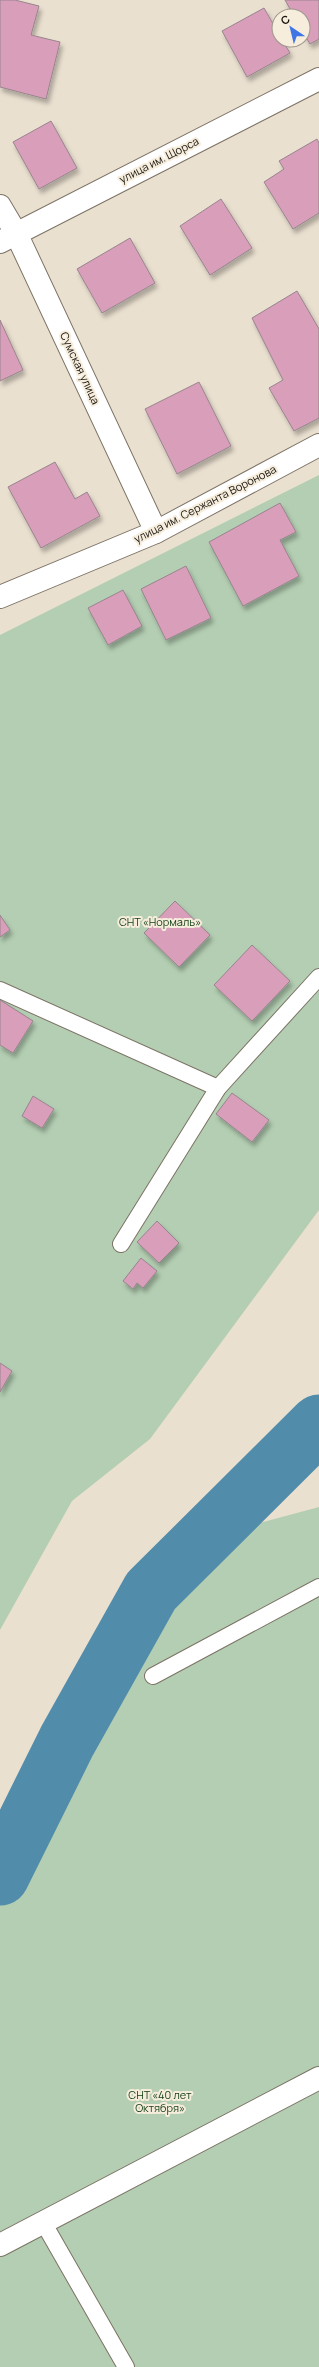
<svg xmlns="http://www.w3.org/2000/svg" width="319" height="2367" viewBox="0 0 319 2367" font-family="Manrope,sans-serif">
	<defs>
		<filter id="shadow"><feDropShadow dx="2.5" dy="4.5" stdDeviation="2" flood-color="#0004"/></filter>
	</defs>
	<rect width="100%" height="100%" fill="#eae0d0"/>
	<g fill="#b3ceb2">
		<polygon points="319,475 319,1210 150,1439 72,1501 0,1630 0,635"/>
		<polygon points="319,1507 319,2367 0,2367 0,1837 204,1538"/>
	</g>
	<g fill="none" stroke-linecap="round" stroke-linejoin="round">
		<polyline stroke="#518cab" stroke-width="59" points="0,1876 67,1741 151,1591 319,1424"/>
	</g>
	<g fill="#d99eba" stroke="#97858d" filter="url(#shadow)">
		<polygon points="0,0 15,0 39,6 31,35 60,42 46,99 0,87"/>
		<polygon points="285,0 319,0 319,39 310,44 303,32 303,16 294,16"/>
		<polygon points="264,8 279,34 279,40 282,40 290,53 247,77 222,31"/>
		<polygon points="51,121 77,168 39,189 13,142"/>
		<polygon points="317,139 319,143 319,213 293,229 264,182 284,169 279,161"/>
		<polygon points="221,199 252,248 210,275 180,226"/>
		<polygon points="130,238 155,283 102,313 77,269"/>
		<polygon points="297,291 319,329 319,418 294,431 269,388 283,380 252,318"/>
		<polygon points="0,320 23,370 0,381"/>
		<polygon points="199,382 231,446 177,474 145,409"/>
		<polygon points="55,462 75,499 87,492 100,516 41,548 8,487"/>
		<polygon points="280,503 296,532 280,540 299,576 243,606 209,542"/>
		<polygon points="186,566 211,618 166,640 141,589"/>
		<polygon points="123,590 142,626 108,645 88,608"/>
		<polygon points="175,901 210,935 179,967 144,933"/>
		<polygon points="0,915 10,930 0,937"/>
		<polygon points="252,945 290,981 252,1021 214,985"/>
		<polygon points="0,1000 33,1021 13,1053 0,1045"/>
		<polygon points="232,1093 269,1120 252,1142 216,1114"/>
		<polygon points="33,1096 54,1109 42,1128 22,1116"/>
		<polygon points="157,1221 179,1243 159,1263 137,1242"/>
		<polygon points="141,1258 157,1271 143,1288 137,1283 133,1289 123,1281"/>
		<polygon points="0,1363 12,1371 0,1392"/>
	</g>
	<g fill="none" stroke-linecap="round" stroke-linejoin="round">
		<g stroke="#7c7365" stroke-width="18">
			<g id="service">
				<polyline points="0,990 218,1088"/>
				<polyline points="121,1244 218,1088 319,977"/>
				<polyline points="153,1676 319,1587"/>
				<polyline points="43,2222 126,2367"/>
			</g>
		</g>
		<g stroke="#7c7365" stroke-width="24">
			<g id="minor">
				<polyline points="0,206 16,233 156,532"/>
				<polyline points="0,242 319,79"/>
				<polyline points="0,597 156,532 319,445"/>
				<polyline points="0,2245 319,2078"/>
			</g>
		</g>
		<use href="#service" stroke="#fff" stroke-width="16"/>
		<use href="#minor" stroke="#fff" stroke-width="22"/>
	</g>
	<g text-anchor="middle" stroke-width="4" stroke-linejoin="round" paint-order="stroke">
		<g font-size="11" fill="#18150f" stroke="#f7eddd">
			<text transform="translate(159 160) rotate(-27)" y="4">улица им. Щорса</text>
			<text transform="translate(80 368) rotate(65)" y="4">Сумская улица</text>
			<text transform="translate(205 504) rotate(-27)" y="4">улица им. Сержанта Воронова</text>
		</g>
		<g font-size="11" fill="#0f3d11" stroke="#f7eddd">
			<text x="160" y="926">СНТ «Нормаль»</text>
			<text x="160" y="2099">СНТ «40 лет<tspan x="160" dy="13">Октября»</tspan></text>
		</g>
	</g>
	<g transform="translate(291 28) rotate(325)"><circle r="19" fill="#f7eddd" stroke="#9e978b"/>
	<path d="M0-3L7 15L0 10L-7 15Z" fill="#3f75e5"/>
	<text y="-6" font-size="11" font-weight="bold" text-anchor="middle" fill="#18150f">С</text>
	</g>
</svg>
